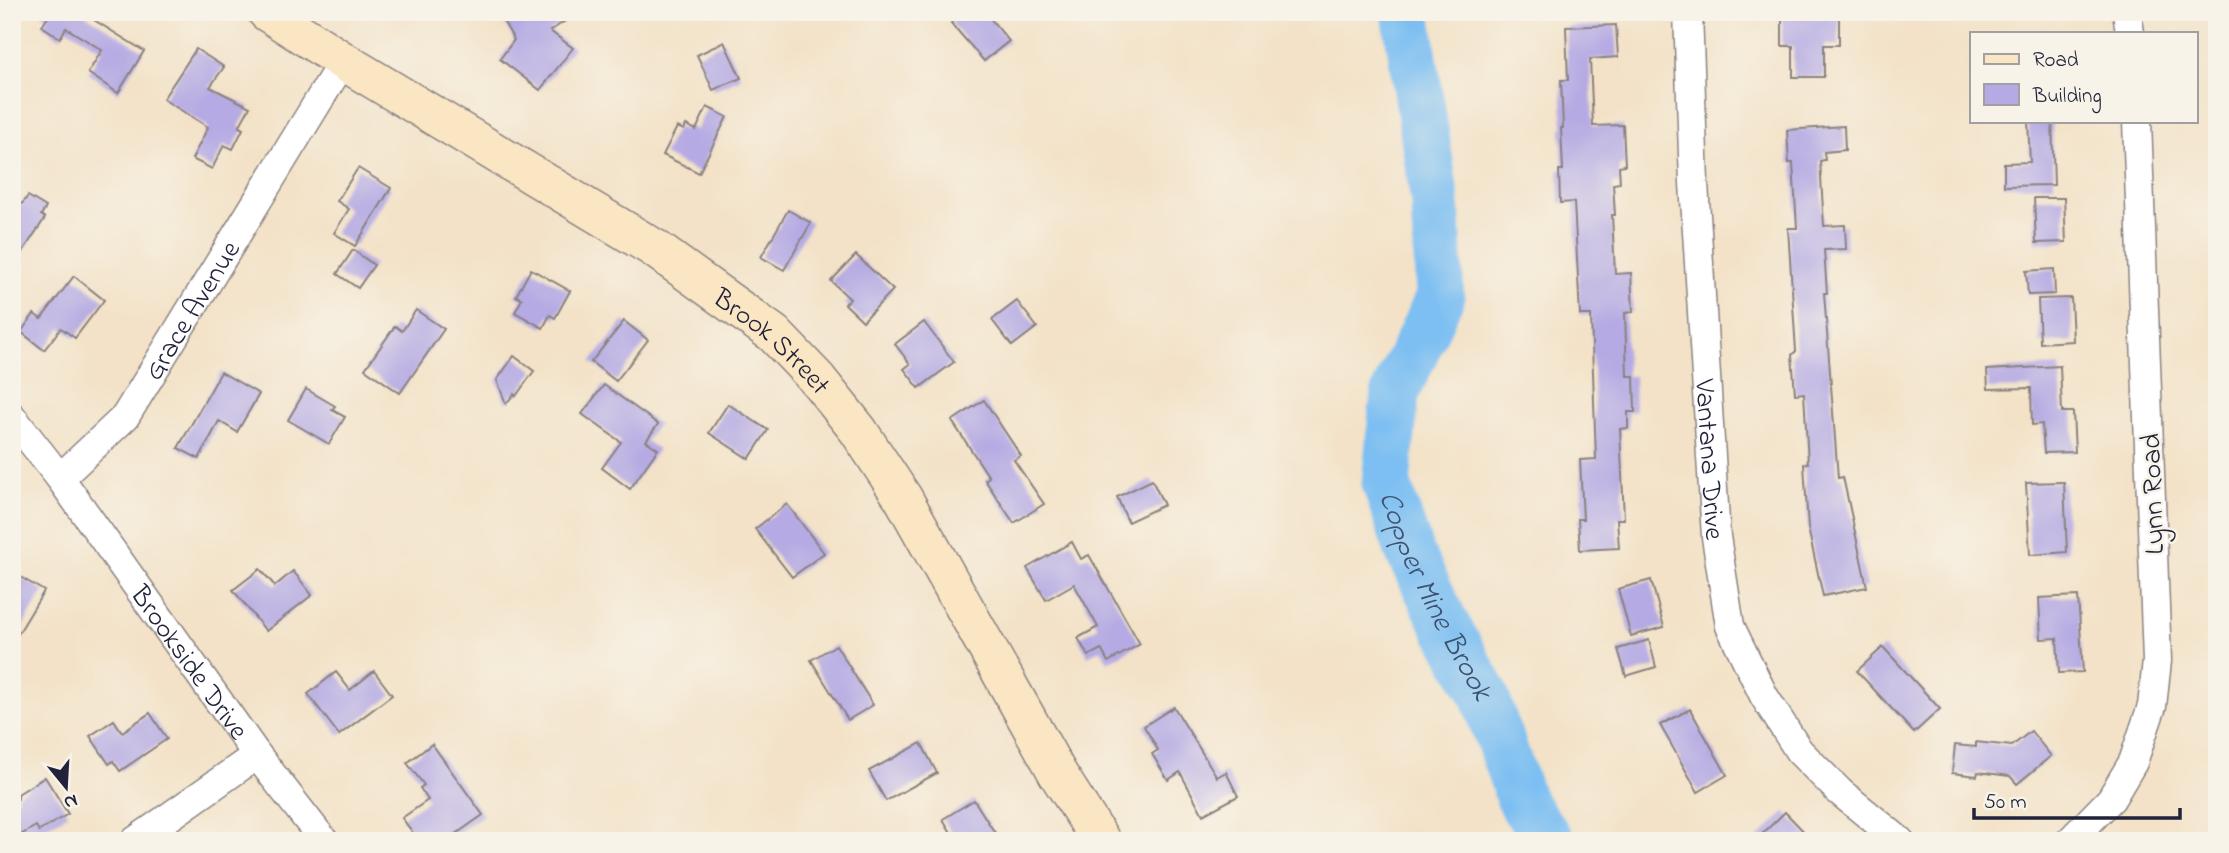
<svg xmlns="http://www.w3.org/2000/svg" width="2229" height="853" viewBox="0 0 2229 853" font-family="'Indie Flower',sans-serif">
	<rect width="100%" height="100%" fill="#f7f3e8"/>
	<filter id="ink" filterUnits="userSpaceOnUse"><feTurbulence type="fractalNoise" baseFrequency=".0143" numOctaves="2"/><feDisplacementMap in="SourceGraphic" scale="14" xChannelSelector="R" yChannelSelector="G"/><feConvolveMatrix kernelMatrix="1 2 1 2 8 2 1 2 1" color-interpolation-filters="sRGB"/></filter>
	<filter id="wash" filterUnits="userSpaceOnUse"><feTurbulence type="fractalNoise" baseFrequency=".00686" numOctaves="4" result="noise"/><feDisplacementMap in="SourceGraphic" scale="28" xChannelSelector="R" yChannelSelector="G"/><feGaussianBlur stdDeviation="1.57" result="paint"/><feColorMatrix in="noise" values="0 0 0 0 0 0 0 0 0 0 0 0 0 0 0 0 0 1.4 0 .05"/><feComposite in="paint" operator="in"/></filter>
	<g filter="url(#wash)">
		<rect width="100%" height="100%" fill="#f3e2c7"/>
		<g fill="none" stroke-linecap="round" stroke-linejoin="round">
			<path stroke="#7dbff2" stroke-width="49" id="s1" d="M1406 12 1435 202 1440 297 1395 393 1386 483 1410 553 1445 624 1483 692 1522 803 1550 841"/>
		</g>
		<g id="blocks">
			<g fill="#b5aae3">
				<polygon points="40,12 81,12 144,51 118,93 88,73 102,50 66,28 60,38 42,26 48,17"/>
				<polygon points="498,12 579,12 550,31 573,48 540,90 500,59 514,40"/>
				<polygon points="964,12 985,12 1009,41 984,61 951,23"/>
				<polygon points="1782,12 1818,12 1818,16 1839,15 1839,45 1824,45 1824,77 1793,77 1793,46 1782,46"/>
				<polygon points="1616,25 1618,57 1590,59 1593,126 1623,125 1625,165 1619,166 1620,183 1613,184 1615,215 1612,215 1615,274 1631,273 1633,312 1625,313 1627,376 1634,376 1635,412 1628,412 1628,428 1620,429 1624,519 1617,519 1619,548 1580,550 1578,519 1583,519 1580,460 1596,459 1591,315 1580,315 1574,202 1560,203 1559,170 1563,170 1561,128 1563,128 1561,80 1568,80 1566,27"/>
				<polygon points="724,42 741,78 713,90 697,55"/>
				<polygon points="196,49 224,67 210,87 250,107 239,127 243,129 233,149 224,145 212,169 192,159 208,127 163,99"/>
				<polygon points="707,107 727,117 699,173 663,155 677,127 684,130 686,125 696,130"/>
				<polygon points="2028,121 2052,121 2054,185 2004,186 2004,163 2030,162"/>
				<polygon points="1844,126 1845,150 1824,152 1825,160 1820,161 1824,226 1845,225 1846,249 1824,250 1827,293 1824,293 1838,478 1843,477 1867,587 1823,596 1808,528 1804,464 1808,463 1804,393 1795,394 1792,355 1796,351 1788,228 1797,228 1793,163 1789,163 1787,130"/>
				<polygon points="358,168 391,188 355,246 334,233 349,209 337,201"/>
				<polygon points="28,196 46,207 41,215 45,218 12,268 12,197 22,204"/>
				<polygon points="2034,198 2064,198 2066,242 2036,243"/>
				<polygon points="788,210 811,223 784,270 761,257"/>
				<polygon points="353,250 374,265 358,288 337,274"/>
				<polygon points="856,255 893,290 863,321 845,304 850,299 831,281"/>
				<polygon points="531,269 570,291 555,318 550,315 543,328 515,312 522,299 516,296"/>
				<polygon points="2054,269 2055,294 2028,295 2026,271"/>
				<polygon points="74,276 104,300 75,338 61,328 44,350 21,332 34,314 41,319"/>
				<polygon points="2071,298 2073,341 2040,343 2038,299"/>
				<polygon points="1017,301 1037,327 1012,346 992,320"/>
				<polygon points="416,310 444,329 400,393 365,369 395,326 402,331"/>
				<polygon points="624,321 648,340 616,381 591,362"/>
				<polygon points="924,322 954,362 919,388 904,369 910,364 895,344"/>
				<polygon points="514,356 534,371 516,396 514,394 506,404 497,380"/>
				<polygon points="2060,366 2062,412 2073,412 2075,452 2044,453 2042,424 2032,425 2031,388 1988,389 1987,370"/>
				<polygon points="221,372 259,394 237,432 219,421 199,459 178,448"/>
				<polygon points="604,385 658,424 646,441 658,449 630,489 602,468 621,442 582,414"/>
				<polygon points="306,389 335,406 332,410 345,417 329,444 288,420"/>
				<polygon points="984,400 1021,456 1014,460 1044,504 1014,523 985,480 989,477 952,421"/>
				<polygon points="728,404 768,430 749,459 709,433"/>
				<polygon points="1152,480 1164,505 1128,522 1117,497"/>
				<polygon points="2064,482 2067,552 2030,555 2026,483"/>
				<polygon points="787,504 824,553 792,577 755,529"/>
				<polygon points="1072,542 1081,559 1089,555 1140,644 1108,662 1101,649 1088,656 1078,638 1098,627 1074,584 1046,600 1027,568"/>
				<polygon points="260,569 275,586 293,571 312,595 266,631 233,590"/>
				<polygon points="12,572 44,591 12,644"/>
				<polygon points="1651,580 1664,627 1631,636 1618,589"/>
				<polygon points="2078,596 2083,672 2059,673 2057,638 2041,639 2039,598"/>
				<polygon points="1649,640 1656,667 1626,676 1618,649"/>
				<polygon points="836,645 873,705 848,720 811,660"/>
				<polygon points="1883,647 1940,709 1914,733 1857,671"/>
				<polygon points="374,671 392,695 339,735 308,694 336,672 350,690"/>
				<polygon points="1174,707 1217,777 1226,772 1238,796 1203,815 1180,772 1168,780 1152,754 1158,750 1144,726"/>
				<polygon points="1690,709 1727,775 1698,792 1660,725"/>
				<polygon points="150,713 167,739 120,771 113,761 109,764 90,736 114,720 122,732"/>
				<polygon points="2031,731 2051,756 2017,784 2010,776 1978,772 1977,776 1952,773 1955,745 1976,747 1976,742 2012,746"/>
				<polygon points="921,743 937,773 886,801 869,771"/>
				<polygon points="432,744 483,815 446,841 419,841 402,818 428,800 420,788 424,785 407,763"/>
				<polygon points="45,777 68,814 39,831 36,826 12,840 12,802 18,799 18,794"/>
				<polygon points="974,800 1000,841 956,841 943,819"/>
				<polygon points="1785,812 1813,841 1755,841"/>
			</g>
		</g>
	</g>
	<g filter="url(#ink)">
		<use href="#blocks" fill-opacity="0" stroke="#8a8281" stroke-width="2"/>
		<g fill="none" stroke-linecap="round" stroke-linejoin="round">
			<g stroke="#8a8281" stroke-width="31">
				<g id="street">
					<path id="s2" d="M1688 12 1694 183 1716 537 1730 626 1764 696 1799 751 1840 792 1900 841"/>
					<polyline points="2127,12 2130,33"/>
					<path id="s3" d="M12 417 60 478 257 755 324 841"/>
					<path id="s4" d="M60 478 125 417 343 61"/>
					<polyline points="135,841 257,755"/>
					<polyline points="2070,841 2111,799 2133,762 2152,706 2157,661 2137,121"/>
				</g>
			</g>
			<g stroke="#8a8281" stroke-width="41">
				<g id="secondary">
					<path id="s5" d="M267 12 343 61 654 248 774 334 818 380 858 430 903 498 1058 774 1101 841"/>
				</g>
			</g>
			<use href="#street" stroke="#fff" stroke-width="28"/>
			<use href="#secondary" stroke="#fbe6c4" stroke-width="38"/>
		</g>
	</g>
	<g text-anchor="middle" stroke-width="5" stroke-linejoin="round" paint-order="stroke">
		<g font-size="28" fill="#22223b" stroke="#f7f3e8">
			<text dy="10" stroke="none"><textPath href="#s4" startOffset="215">Grace Avenue</textPath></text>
			<text dy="10" stroke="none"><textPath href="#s5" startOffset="604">Brook Street</textPath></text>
			<text dy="10" stroke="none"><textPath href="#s2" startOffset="448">Vantana Drive</textPath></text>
			<text transform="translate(2151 494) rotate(-92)" y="10">Lynn Road</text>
			<text dy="10" stroke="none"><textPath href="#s3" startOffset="303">Brookside Drive</textPath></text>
		</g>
		<g font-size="30" font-style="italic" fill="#3d5172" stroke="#f7f3e8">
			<text dy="10" stroke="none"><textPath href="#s1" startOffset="607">Copper Mine Brook</textPath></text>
		</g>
	</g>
	<rect width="2229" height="853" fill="none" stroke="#f7f3e8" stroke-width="42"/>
	<rect x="1970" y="32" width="228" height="91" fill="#f7f3e8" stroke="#a29fa3" stroke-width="2"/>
	<rect x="1984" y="54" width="35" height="10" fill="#fbe6c4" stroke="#a29fa3" stroke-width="2"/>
	<text x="2033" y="66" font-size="21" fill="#22223b">Road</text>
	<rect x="1984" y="84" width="35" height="21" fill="#b5aae3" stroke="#a29fa3" stroke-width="2"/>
	<text x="2033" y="102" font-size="21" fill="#22223b">Building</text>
	<g transform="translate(66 787) rotate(162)" stroke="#f7f3e8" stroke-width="5" paint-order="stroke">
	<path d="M0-5L12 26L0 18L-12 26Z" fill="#22223b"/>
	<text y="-10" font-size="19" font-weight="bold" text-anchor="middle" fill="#22223b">N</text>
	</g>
	<path d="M1974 808v10h206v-10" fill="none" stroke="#22223b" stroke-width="3.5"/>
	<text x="1984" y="808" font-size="21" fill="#22223b" stroke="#f7f3e8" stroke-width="5" paint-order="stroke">50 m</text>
</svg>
